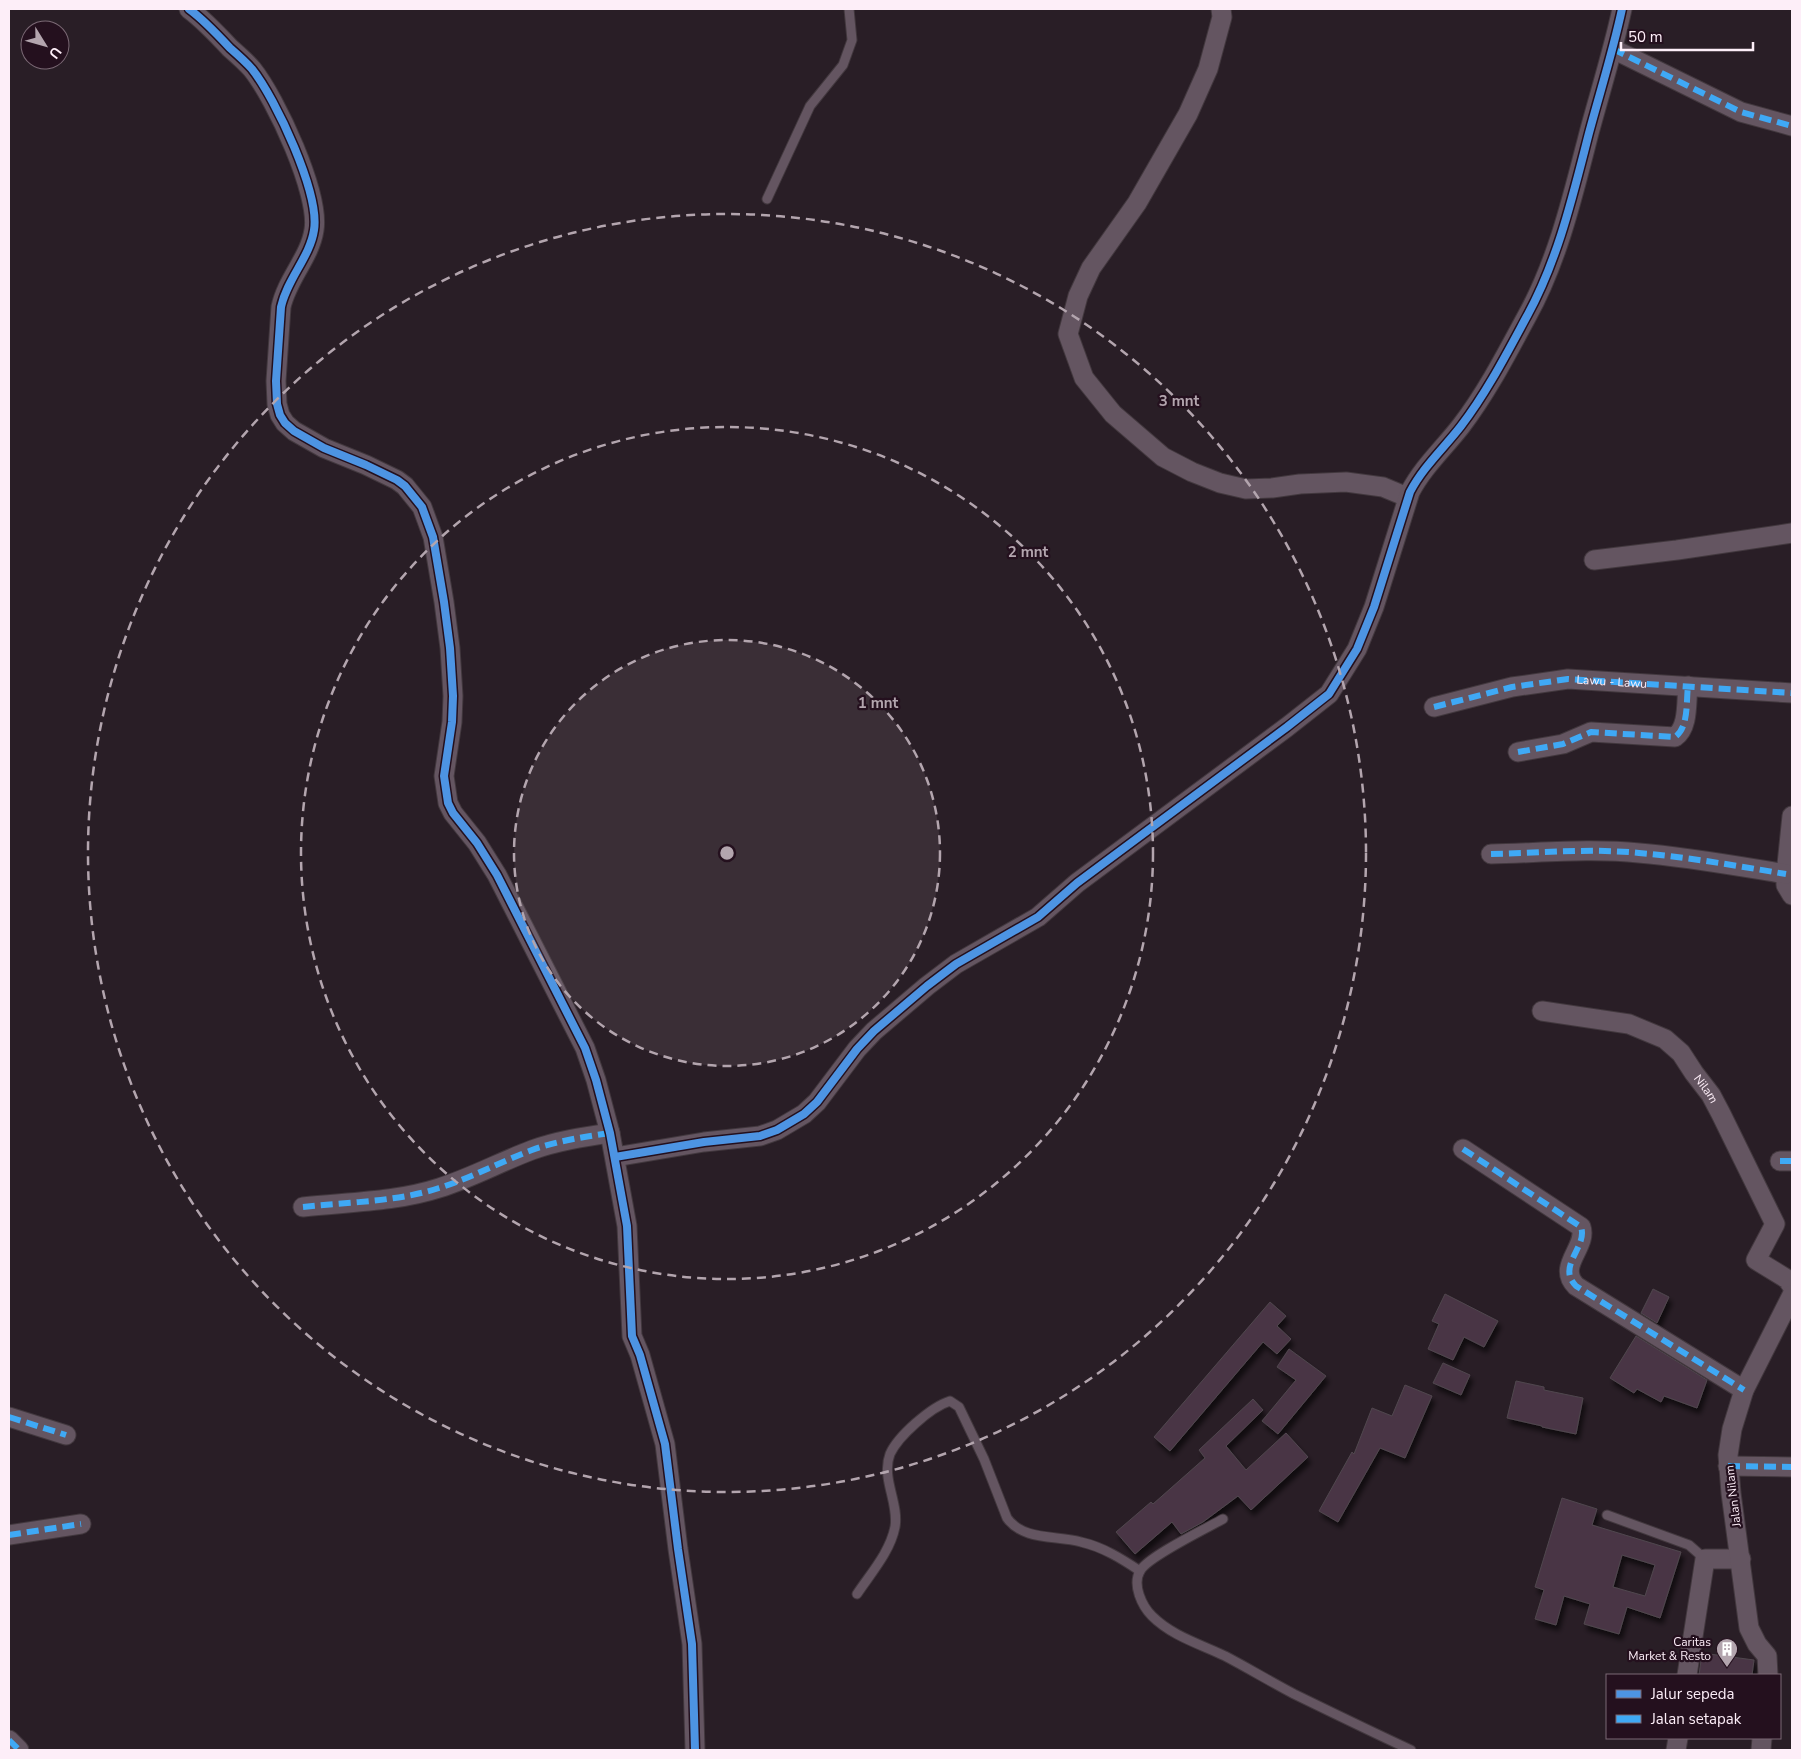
<svg xmlns="http://www.w3.org/2000/svg" width="1801" height="1759" viewBox="0 0 1801 1759" font-family="'Nunito Sans',sans-serif">
	<defs>
		<filter id="shadow"><feDropShadow dx="3" dy="5.5" stdDeviation="2.5" flood-color="#0009"/></filter>
	</defs>
	<rect width="100%" height="100%" fill="#291e26"/>
	<g fill="#4a3645" stroke="#50474e" fill-rule="evenodd" filter="url(#shadow)">
		<polygon points="1653,1289 1669,1297 1657,1323 1641,1313"/>
		<polygon points="1445,1294 1498,1321 1484,1347 1464,1337 1453,1360 1428,1349 1439,1324 1432,1321"/>
		<polygon points="1270,1302 1286,1316 1277,1326 1291,1339 1277,1354 1263,1342 1170,1451 1154,1437"/>
		<polygon points="1636,1336 1707,1380 1697,1408 1664,1396 1661,1402 1637,1389 1634,1393 1610,1378"/>
		<polygon points="1289,1349 1326,1376 1278,1434 1262,1421 1296,1380 1277,1367"/>
		<polygon points="1443,1363 1470,1375 1461,1395 1433,1383"/>
		<polygon points="1516,1381 1544,1387 1544,1390 1583,1398 1576,1434 1542,1427 1542,1426 1507,1418"/>
		<polygon points="1405,1385 1432,1396 1405,1458 1380,1448 1338,1522 1319,1511 1352,1452 1354,1454 1372,1408 1392,1416"/>
		<polygon points="1253,1399 1263,1410 1226,1446 1246,1470 1286,1433 1308,1457 1251,1510 1238,1496 1203,1522 1181,1534 1172,1522 1135,1554 1116,1532 1151,1502 1153,1504 1205,1458 1199,1450"/>
		<path d="M1562 1498 1597 1509 1592 1525 1681 1552 1660 1618 1627 1607 1619 1634 1584 1624 1590 1604 1564 1596 1556 1625 1535 1619 1544 1590 1535 1587ZM1622 1555 1655 1565 1645 1596 1613 1587Z"/>
		<polygon points="1702,1653 1754,1660 1752,1675 1699,1675"/>
	</g>
	<g fill="none" stroke-linecap="round" stroke-linejoin="round">
		<g stroke="#42383e" stroke-width="11">
			<g id="lane">
				<polyline points="767,199 810,106 843,65 852,40 849,9"/>
				<polyline points="1607,1515 1689,1545 1705,1559"/>
				<path d="M1223 1519C1207 1528 1147 1557 1140 1571 1132 1585 1142 1606 1152 1616 1172 1636 1200 1644 1225 1656 1248 1668 1271 1682 1294 1694 1333 1713 1372 1732 1411 1750"/>
				<path d="M857 1594C871 1573 890 1552 895 1527 898 1511 890 1493 888 1477 887 1470 887 1462 890 1454 898 1436 931 1407 950 1401L959 1407 984 1459 1007 1518C1023 1541 1057 1535 1081 1542 1103 1547 1122 1559 1140 1571"/>
			</g>
		</g>
		<g stroke="#42383e" stroke-width="21">
			<g id="street">
				<path d="M189 9C204 20 217 34 230 48 238 55 246 62 252 69 276 99 320 194 314 230 310 257 287 279 281 307L276 381 277 404 280 415 285 423 294 431 324 448 366 465 397 480 405 486 422 507 433 537 444 602 450 648 453 696 452 722 444 776 448 803 453 813 477 843 497 875 585 1048 596 1080 610 1133 627 1226 632 1336 640 1355 665 1444 678 1549 692 1644 695 1750"/>
				<polyline points="1221,9 1222,17 1208,69 1188,114 1137,203 1091,268 1078,296 1068,334 1084,378 1113,414 1163,457 1192,472 1220,483 1246,489 1272,488 1300,484 1346,482 1383,487 1407,497"/>
				<polyline points="1613,49 1741,112 1792,126"/>
				<polyline points="1594,560 1677,550 1792,533"/>
				<path id="s1" d="M1434 707 1512 687 1568 679 1792 693"/>
				<path d="M1518 752 1563 744 1591 732 1675 737C1689 727 1686 702 1688 686"/>
				<polyline points="1792,816 1786,874 1786,885 1792,895"/>
				<path d="M1491 854C1540 853 1590 848 1639 853 1688 857 1737 866 1786 874"/>
				<path id="s2" d="M1542 1011 1629 1024 1665 1039 1681 1053 1694 1073 1711 1095 1721 1114 1775 1224 1756 1260 1787 1279 1792 1286"/>
				<path d="M1463 1149 1581 1227C1588 1247 1556 1266 1576 1286L1744 1390"/>
				<path d="M615 1157 704 1142 760 1136 777 1130 804 1114 817 1102 857 1049 874 1031 927 986 956 964 1038 917 1077 883 1287 727 1329 694 1357 649 1374 607 1410 492C1423 467 1444 448 1461 426 1487 392 1507 353 1527 316 1558 260 1573 195 1589 133 1600 92 1613 51 1622 9"/>
				<polyline points="1780,1161 1792,1161"/>
				<path d="M303 1207C348 1202 396 1202 439 1188 471 1178 500 1162 532 1150 557 1141 583 1137 610 1133"/>
				<polyline points="9,1417 66,1435"/>
				<polyline points="1728,1466 1792,1467"/>
				<polyline points="9,1535 81,1524"/>
				<polyline points="1687,1675 1705,1559 1741,1559"/>
				<polyline points="1768,1675 1767,1656 1757,1644 1749,1628 1731,1493 1728,1455 1732,1429 1744,1390 1792,1295"/>
				<polyline points="9,1740 19,1750"/>
				<polyline points="1676,1750 1678,1738"/>
				<polyline points="1761,1750 1762,1738"/>
			</g>
		</g>
		<use href="#lane" stroke="#645561" stroke-width="9"/>
		<use href="#street" stroke="#645561" stroke-width="19"/>
		<g stroke="#3fa9f5" stroke-width="6" stroke-dasharray="12 6" stroke-linecap="butt">
			<polyline points="1613,49 1741,112 1792,126"/>
			<polyline points="1434,707 1512,687 1568,679 1792,693"/>
			<path d="M1518 752 1563 744 1591 732 1675 737C1689 727 1686 702 1688 686"/>
			<path d="M1491 854C1540 853 1590 848 1639 853 1688 857 1737 866 1786 874"/>
			<path d="M1463 1149 1581 1227C1588 1247 1556 1266 1576 1286L1744 1390"/>
			<polyline points="1780,1161 1792,1161"/>
			<path d="M303 1207C348 1202 396 1202 439 1188 471 1178 500 1162 532 1150 557 1141 583 1137 610 1133"/>
			<polyline points="9,1417 66,1435"/>
			<polyline points="1728,1466 1792,1467"/>
			<polyline points="9,1535 81,1524"/>
			<polyline points="9,1740 19,1750"/>
		</g>
		<g stroke="#24101e" stroke-width="11">
			<g id="cycleway">
				<path d="M189 9C204 20 217 34 230 48 238 55 246 62 252 69 276 99 320 194 314 230 310 257 287 279 281 307L276 381 277 404 280 415 285 423 294 431 324 448 366 465 397 480 405 486 422 507 433 537 444 602 450 648 453 696 452 722 444 776 448 803 453 813 477 843 497 875 585 1048 596 1080 610 1133 627 1226 632 1336 640 1355 665 1444 678 1549 692 1644 695 1750"/>
				<path d="M615 1157 704 1142 760 1136 777 1130 804 1114 817 1102 857 1049 874 1031 927 986 956 964 1038 917 1077 883 1287 727 1329 694 1357 649 1374 607 1410 492C1423 467 1444 448 1461 426 1487 392 1507 353 1527 316 1558 260 1573 195 1589 133 1600 92 1613 51 1622 9"/>
			</g>
		</g>
		<use href="#cycleway" stroke="#4d94e3" stroke-width="8"/>
	</g>
	<circle cx="727" cy="853" r="213" fill="#b3a5ae" fill-opacity=".12"/>
	<g fill="none" stroke="#b3a5ae" stroke-width="2.5" stroke-dasharray="9 6">
		<circle cx="727" cy="853" r="213"/>
		<circle cx="727" cy="853" r="426"/>
		<circle cx="727" cy="853" r="639"/>
	</g>
	<defs>
		<g id="building-pin" transform="scale(1.125)"><path d="M0 17L-7.5 6A9.5 9.5 0 1 1 7.5 6Z" fill="#b3a5ae" stroke="#24101e"/><path d="M-4-6H4V6H1V3H-1V6H-4ZM-2.5-4.3h1.7v1.8h-1.7ZM.8-4.3h1.7v1.8H.8ZM-2.5-1h1.7V.8h-1.7ZM.8-1h1.7V.8H.8Z" fill="#fff"/></g>
	</defs>
	<g fill-rule="evenodd">
		<use href="#building-pin" x="1727" y="1649"/>
	</g>
	<g text-anchor="middle" stroke-width="4.5" stroke-linejoin="round" paint-order="stroke">
		<g font-size="12" fill="#fdeef8" stroke="#24101e">
			<text dy="4" stroke="none"><textPath href="#s1" startOffset="181">Lawu - Lawu</textPath></text>
			<text dy="4" stroke="none"><textPath href="#s2" startOffset="192">Nilam</textPath></text>
			<text transform="translate(1733 1496) rotate(-97)" y="4">Jalan Nilam</text>
		</g>
		<g font-size="12" fill="#fdeef8" stroke="#24101e" text-anchor="end">
			<text x="1711" y="1646">Caritas<tspan x="1711" dy="14">Market &amp; Resto</tspan></text>
		</g>
	</g>
	<circle cx="727" cy="853" r="8" fill="#b3a5ae" stroke="#24101e" stroke-width="2.5"/>
	<g font-size="15" text-anchor="middle" font-weight="bold" fill="#b3a5ae" stroke="#24101e" stroke-width="4.5" stroke-linejoin="round" paint-order="stroke">
		<text x="1179" y="406">3 mnt</text>
		<text x="1028" y="557">2 mnt</text>
		<text x="878" y="708">1 mnt</text>
	</g>
	<rect width="1801" height="1759" fill="none" stroke="#fdeef8" stroke-width="20"/>
	<rect x="1606" y="1674" width="175" height="65" fill="#24101e" stroke="#7b6975"/>
	<rect x="1616" y="1690" width="25" height="8" fill="#4d94e3" stroke="#7b6975"/>
	<text x="1651" y="1699" font-size="15" fill="#fdeef8">Jalur sepeda</text>
	<rect x="1616" y="1715" width="25" height="8" fill="#3fa9f5" stroke="#7b6975"/>
	<text x="1651" y="1724" font-size="15" fill="#fdeef8">Jalan setapak</text>
	<g transform="translate(45 45) rotate(127)"><circle r="24" fill="#24101e" stroke="#7b6975"/>
	<path d="M0-4L9 19L0 12L-9 19Z" fill="#b3a5ae"/>
	<text y="-8" font-size="14" font-weight="bold" text-anchor="middle" fill="#fdeef8">U</text>
	</g>
	<path d="M1621 42v8h132v-8" fill="none" stroke="#fdeef8" stroke-width="2.5"/>
	<text x="1628" y="42" font-size="15" fill="#fdeef8" stroke="#24101e" stroke-width="4" paint-order="stroke">50 m</text>
</svg>
